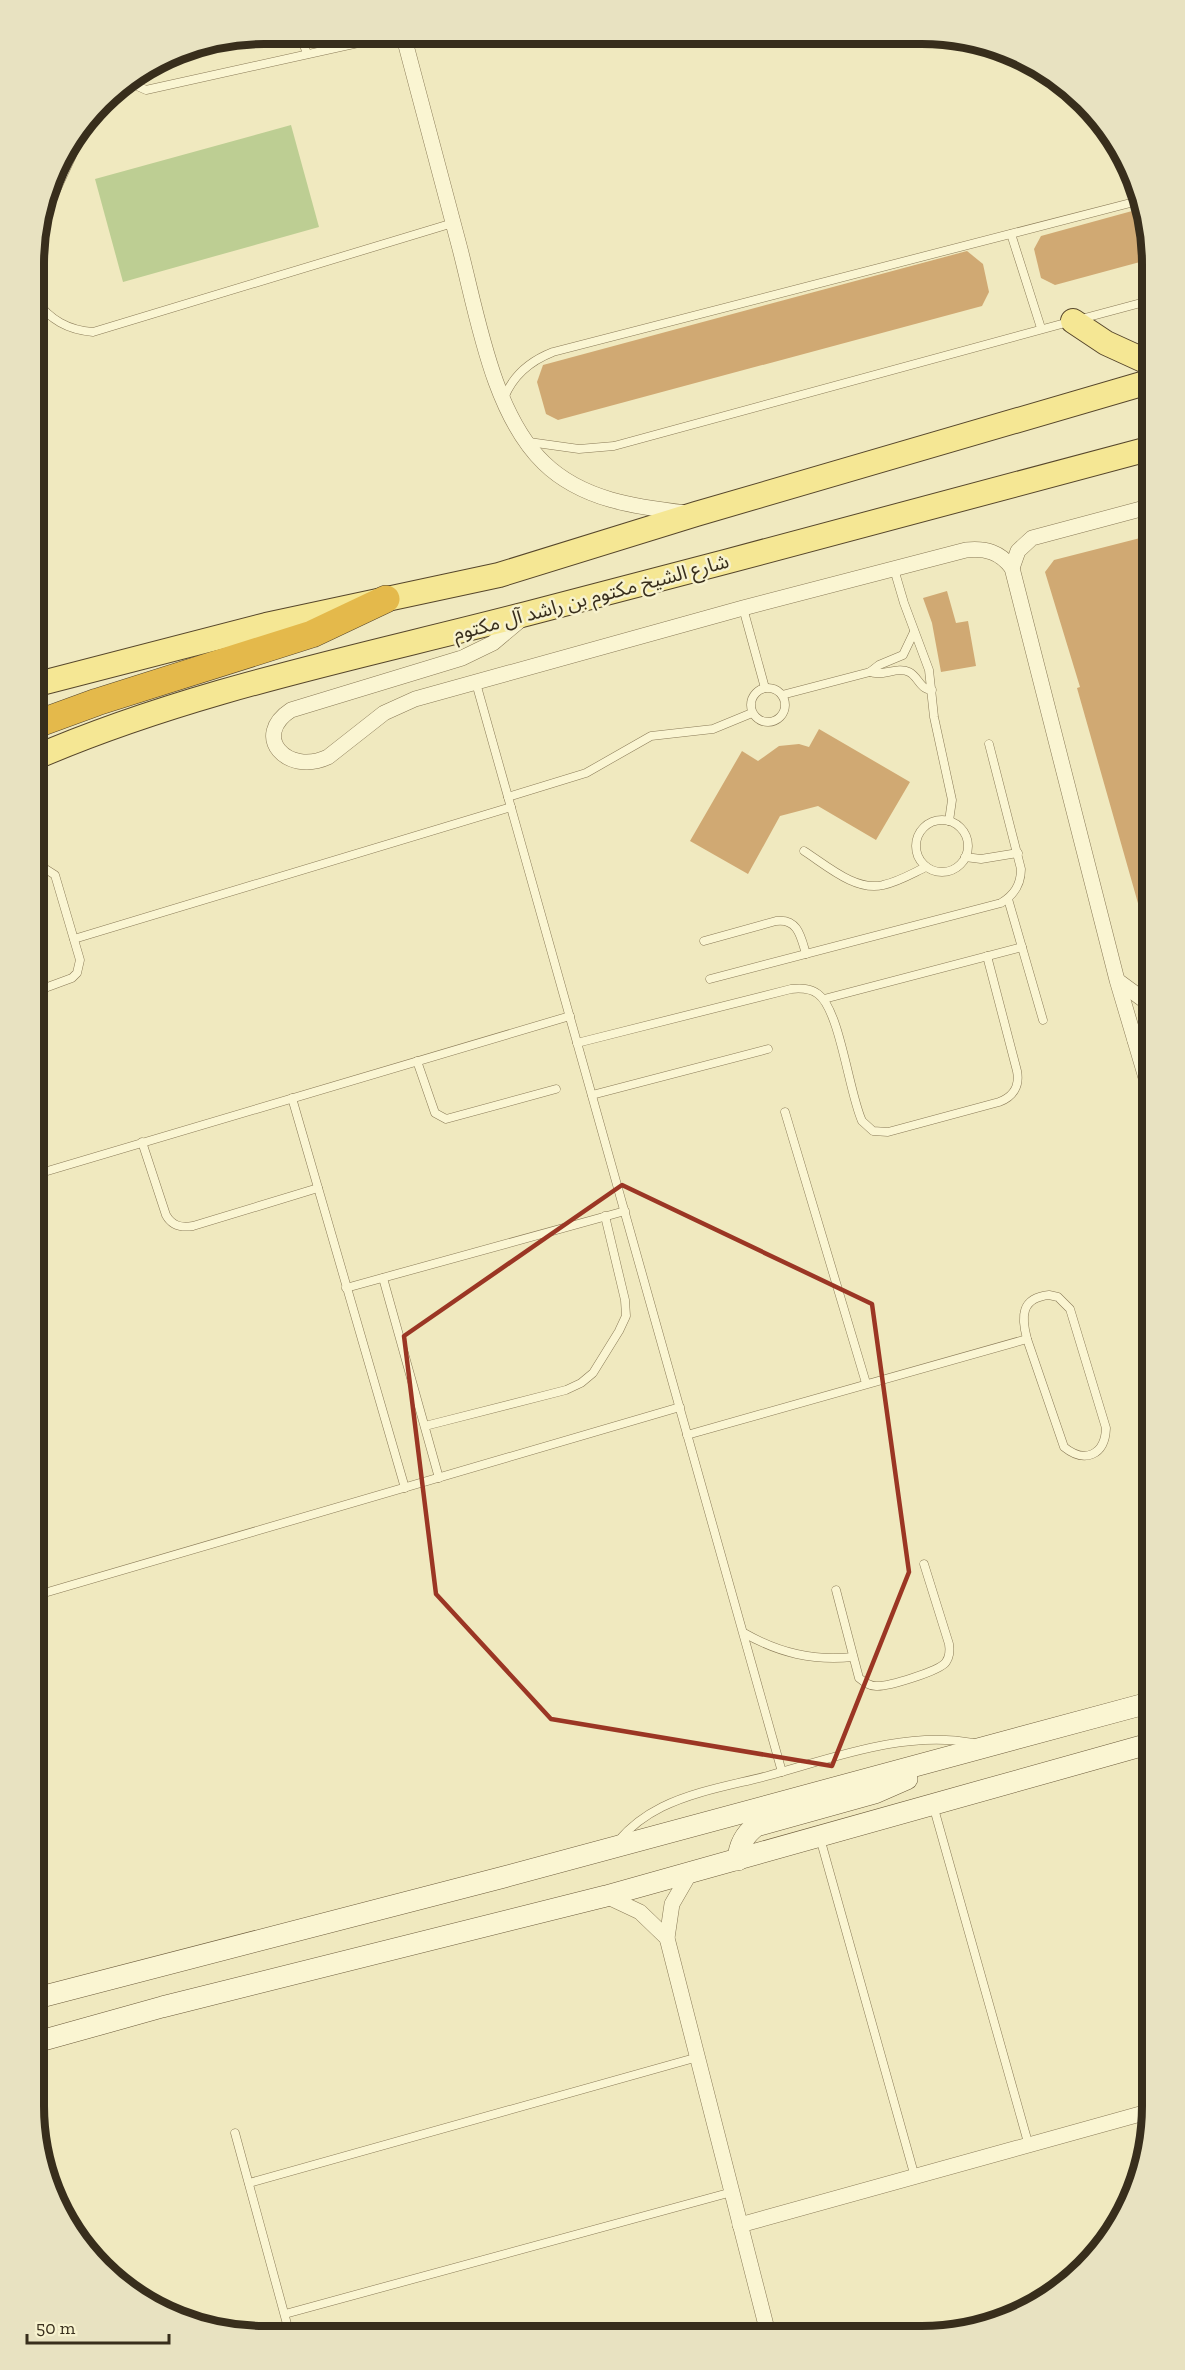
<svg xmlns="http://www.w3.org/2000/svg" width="1185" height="2370" viewBox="0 0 1185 2370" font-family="'Zilla Slab','Noto Sans Arabic',serif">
	<rect width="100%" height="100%" fill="#f0e9bf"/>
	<polygon fill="#bdce93" points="291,125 319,227 123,282 95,179"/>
	<g fill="#d0a973">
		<polygon points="1143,208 1151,259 1055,285 1041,278 1034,249 1041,236"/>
		<polygon points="967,251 983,264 989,292 982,306 558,420 546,414 537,382 543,365"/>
		<polygon points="1152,535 1152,934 1147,935 1077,688 1080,687 1045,572 1054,560"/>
		<polygon points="947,591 956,623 968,621 976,666 941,672 932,623 923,598"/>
		<polygon points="819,729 910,782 876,840 818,806 780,816 748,874 690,841 742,751 758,761 779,746 799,744 809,747"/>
	</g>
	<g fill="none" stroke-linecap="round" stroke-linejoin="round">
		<g stroke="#897a57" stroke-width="9">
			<g id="lane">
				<polyline points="300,33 307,54"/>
				<polyline points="126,81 146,90 399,34"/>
				<polyline points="1011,234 1041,328"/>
				<polyline points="35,236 88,121"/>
				<path d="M35 299C50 320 68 330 93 332L453 223"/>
				<polyline points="1081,319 1152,300"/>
				<path d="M504 398C513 375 530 361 553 352L1142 200"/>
				<polyline points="529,442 579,449 614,446 1069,322"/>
				<polyline points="894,569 904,603 929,670 934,717 952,800 949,821"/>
				<polyline points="743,608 765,688"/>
				<path d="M870 672C883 677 897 666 909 672 919 677 919 689 932 690"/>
				<polyline points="476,683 782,1772"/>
				<circle cx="768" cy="705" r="17"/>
				<polyline points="782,695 870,672 879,665 903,655 914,632"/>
				<polyline points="508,797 586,773 651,736 713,729 752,713"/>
				<circle cx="942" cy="846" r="26"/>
				<path d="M804 851C826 865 856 892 883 885 898 882 913 873 926 867"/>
				<polyline points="965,857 981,859 1018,853"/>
				<polyline points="1008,899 1043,1020"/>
				<polyline points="74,939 511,807"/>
				<path d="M704 941 776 921C798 918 801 937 806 954"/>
				<path d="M710 979 1001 903C1014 895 1021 885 1021 869L989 744"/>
				<polyline points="34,992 72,978 77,973 80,960 55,875 44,868 34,869"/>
				<polyline points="824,999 1022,947"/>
				<path d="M577 1043 791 989C801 988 810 988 818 994 840 1010 849 1093 862 1121L873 1131 888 1132 999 1102C1013 1097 1020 1086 1017 1071L987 956"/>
				<polyline points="417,1061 435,1113 446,1119 556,1089"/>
				<polyline points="592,1095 768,1049"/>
				<polyline points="292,1098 405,1488"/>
				<polyline points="785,1112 866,1383"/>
				<path d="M142 1142 166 1215C172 1226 181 1228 193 1226L318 1188"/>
				<polyline points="34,1175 570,1016"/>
				<polyline points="383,1278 439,1478"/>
				<polyline points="346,1288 625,1211"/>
				<path d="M1049 1295 1058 1297 1070 1309 1106 1428C1105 1455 1085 1464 1064 1447L1027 1339C1021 1316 1021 1298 1049 1295Z"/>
				<polyline points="425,1426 566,1390 581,1383 593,1373 619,1331 626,1316 625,1300 605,1216"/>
				<polyline points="687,1435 1027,1339"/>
				<path d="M836 1590 859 1678C864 1682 869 1686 876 1686 887 1687 940 1671 946 1662 950 1656 950 1650 949 1644L924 1564"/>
				<polyline points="34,1596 680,1407"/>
				<path d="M744 1633C779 1653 813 1661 853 1657"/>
				<polyline points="933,1805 1029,2146"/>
				<polyline points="820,1838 915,2177"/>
				<path d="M619 1840C631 1826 646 1815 662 1807 695 1791 732 1785 767 1776 833 1758 905 1730 973 1743"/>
				<polyline points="235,2133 290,2335"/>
				<polyline points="249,2183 698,2057"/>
				<polyline points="285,2314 732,2192"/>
				<polyline points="727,2336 766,2325"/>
			</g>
		</g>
		<g stroke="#897a57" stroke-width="16">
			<g id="street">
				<path d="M403 34C422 104 440 175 459 245 477 313 492 413 544 463 582 500 636 507 687 513"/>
				<polyline points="1012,568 1018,551 1032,538 1152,506"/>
				<path d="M524 617 493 643 462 658 291 710C251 736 287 776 328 757L384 713 415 699 743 608 966 550C986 548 1000 552 1012 568L1117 980 1152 1098"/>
				<polyline points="1118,981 1152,1006"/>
				<polyline points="1135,1040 1152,1034"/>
				<polyline points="690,1873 672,1904 667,1938 769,2337"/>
				<polyline points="606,1896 640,1912 667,1938"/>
				<polyline points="740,2225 1151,2111"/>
			</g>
		</g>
		<g stroke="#6b5a3a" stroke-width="22">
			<g id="secondary">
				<path d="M738 1860C739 1845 744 1835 756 1826L875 1793 907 1779"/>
				<polyline points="33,1999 504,1877 1152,1702"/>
				<polyline points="33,2043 162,2007 606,1896 1152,1743"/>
			</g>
		</g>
		<g stroke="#56462b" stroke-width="26">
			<g id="primary">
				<polyline points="1073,321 1106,343 1152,364"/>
				<polyline points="34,685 266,625 499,575 696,514 1152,381"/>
				<path d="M34 758C191 690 361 657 526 614 735 560 943 504 1152 448"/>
			</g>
		</g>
		<g stroke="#56462b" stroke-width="28">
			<polyline id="highway" points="34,725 97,702 312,634 386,599"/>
		</g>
		<use href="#lane" stroke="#faf5d2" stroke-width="8"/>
		<use href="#street" stroke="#faf5d2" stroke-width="15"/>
		<use href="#secondary" stroke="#faf5d2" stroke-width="21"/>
		<use href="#primary" stroke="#f5e794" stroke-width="24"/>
		<use href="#highway" stroke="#e4b94b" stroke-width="27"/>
	</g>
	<path fill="none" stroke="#9b3624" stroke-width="4.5" stroke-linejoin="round" d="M622 1185 872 1304 909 1572 832 1766 551 1719 436 1594 404 1336Z"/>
	<g text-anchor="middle" stroke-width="5" stroke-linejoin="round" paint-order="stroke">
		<g font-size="20" fill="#382e1c" stroke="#f7f2cf">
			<text transform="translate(591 597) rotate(-15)" y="7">شارع الشيخ مكتوم بن راشد آل مكتوم</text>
		</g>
	</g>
	<path d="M0 0H1185V2370H0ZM264 44H922A220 220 0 0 1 1142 264V2106A220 220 0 0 1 922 2326H264A220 220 0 0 1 44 2106V264A220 220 0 0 1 264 44Z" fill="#e8e2c1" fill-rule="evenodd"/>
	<path fill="none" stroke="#382e1c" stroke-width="8" d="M264 44H922A220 220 0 0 1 1142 264V2106A220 220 0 0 1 922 2326H264A220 220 0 0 1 44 2106V264A220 220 0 0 1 264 44Z"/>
	<path d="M27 2334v9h142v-9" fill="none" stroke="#382e1c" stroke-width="3"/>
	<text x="36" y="2334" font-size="18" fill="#382e1c" stroke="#f7f2cf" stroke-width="4.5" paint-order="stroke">50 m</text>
</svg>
